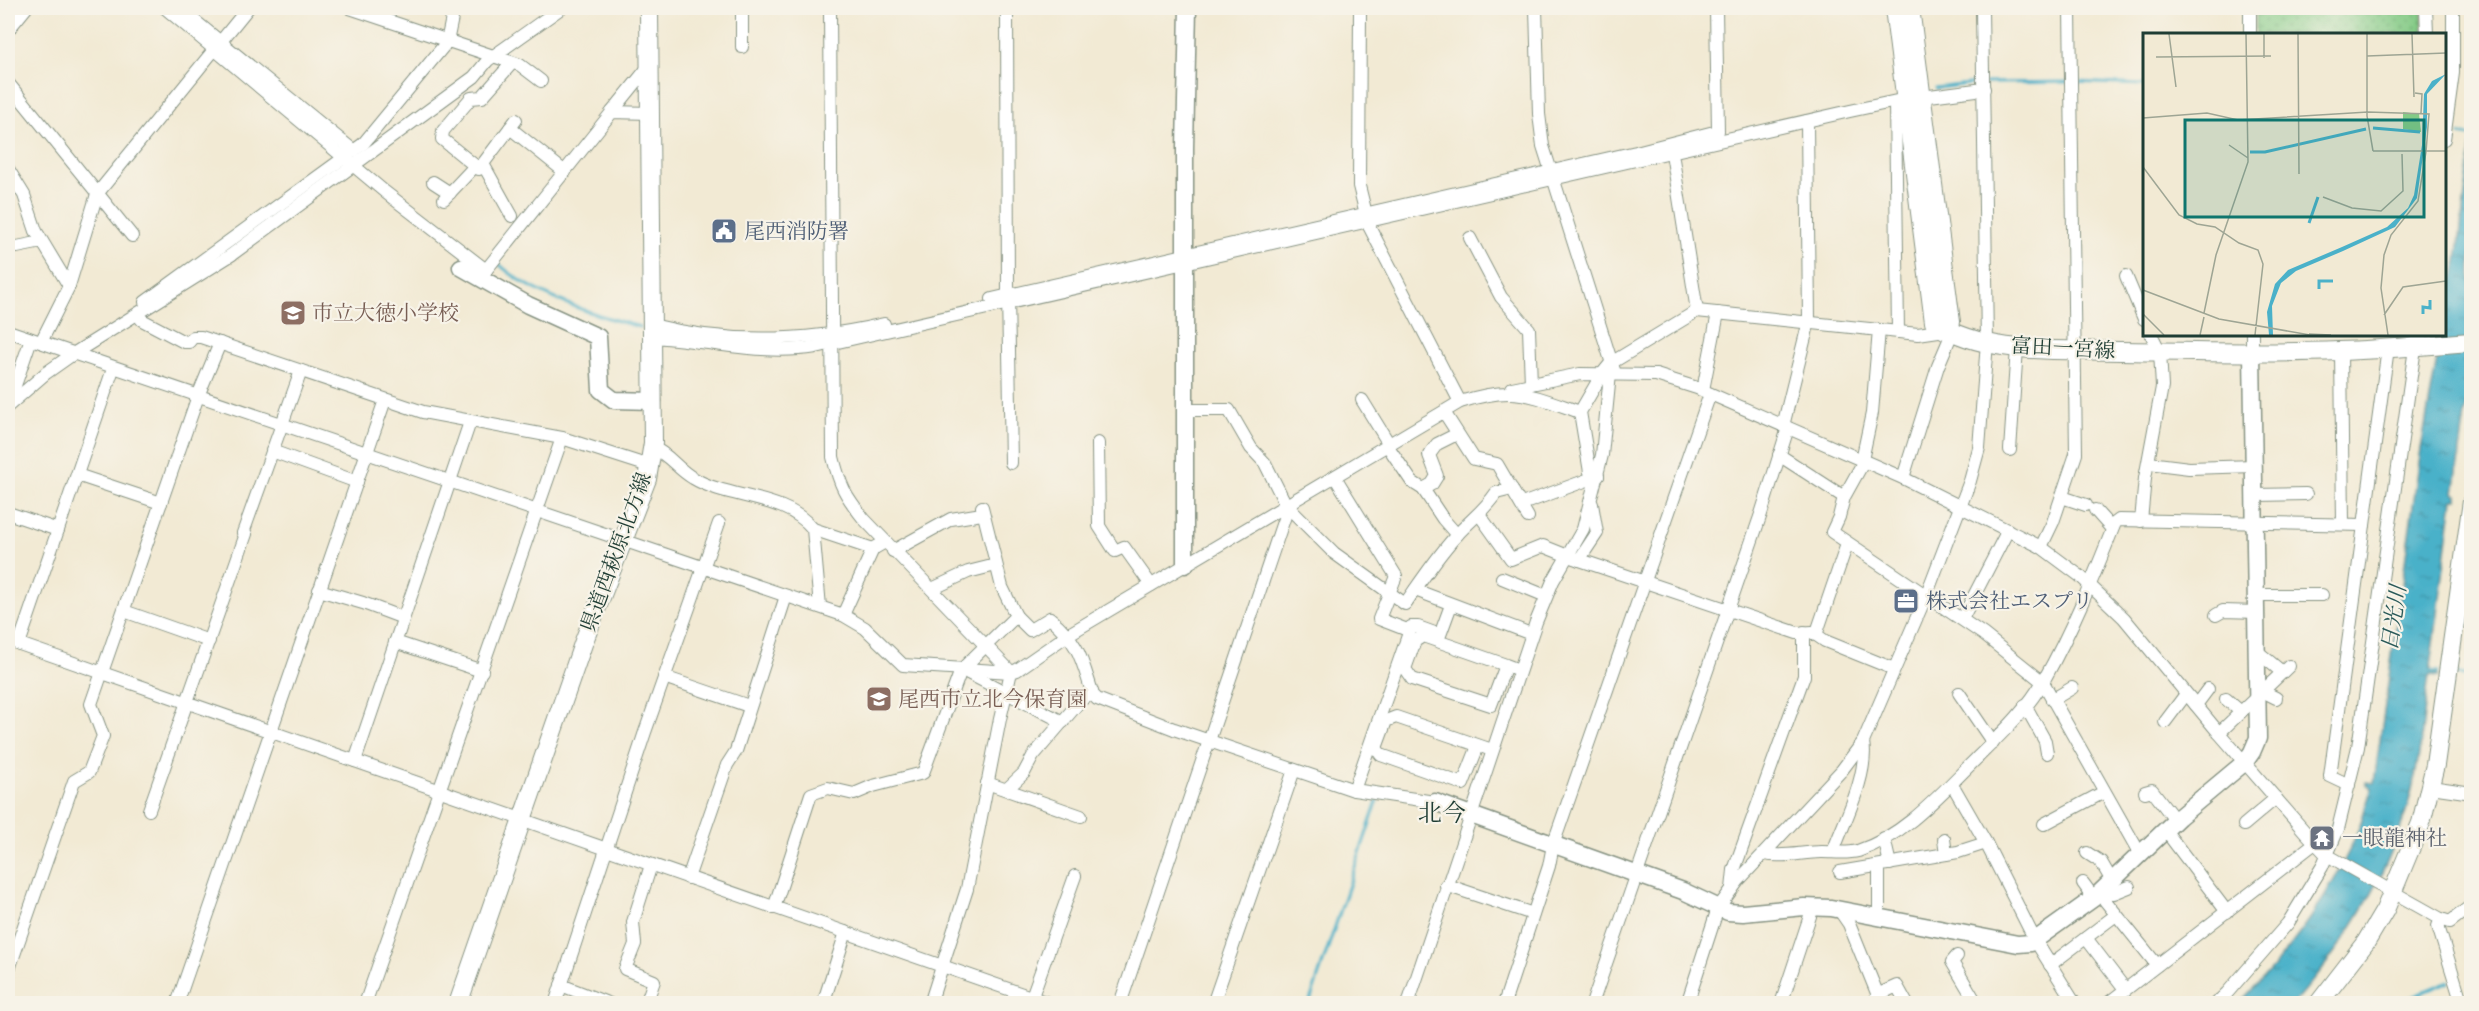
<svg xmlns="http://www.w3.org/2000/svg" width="2479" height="1011" viewBox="0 0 2479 1011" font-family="'EB Garamond','Noto Serif JP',serif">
	<defs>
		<pattern id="park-dots" width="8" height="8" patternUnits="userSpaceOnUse" patternTransform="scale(1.5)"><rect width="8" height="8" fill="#84cb86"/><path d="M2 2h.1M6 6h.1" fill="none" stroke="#6ba66e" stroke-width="1.8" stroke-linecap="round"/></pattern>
		<pattern id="water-ripples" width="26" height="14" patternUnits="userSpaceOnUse" patternTransform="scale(1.5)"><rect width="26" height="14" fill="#4ab1c9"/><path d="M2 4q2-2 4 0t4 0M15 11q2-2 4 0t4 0" fill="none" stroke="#3d91a4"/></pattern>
	</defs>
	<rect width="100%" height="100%" fill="#f7f3e8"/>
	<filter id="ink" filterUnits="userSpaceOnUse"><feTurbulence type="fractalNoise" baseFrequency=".0167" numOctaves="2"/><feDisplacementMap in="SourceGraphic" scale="12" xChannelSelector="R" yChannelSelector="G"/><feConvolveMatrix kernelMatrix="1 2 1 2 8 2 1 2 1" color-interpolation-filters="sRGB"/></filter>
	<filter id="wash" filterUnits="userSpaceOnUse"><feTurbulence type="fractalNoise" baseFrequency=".008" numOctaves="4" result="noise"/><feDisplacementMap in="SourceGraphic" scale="24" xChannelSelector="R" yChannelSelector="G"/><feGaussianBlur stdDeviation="1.35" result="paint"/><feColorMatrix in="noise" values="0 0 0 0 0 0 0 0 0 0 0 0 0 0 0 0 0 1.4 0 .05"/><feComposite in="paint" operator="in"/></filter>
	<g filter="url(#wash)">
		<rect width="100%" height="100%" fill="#f2ead4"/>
		<polygon fill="url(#park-dots)" stroke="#52845d" stroke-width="1.5" points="2256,8 2422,8 2423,34 2256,34"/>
		<path fill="url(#water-ripples)" stroke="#34777e" stroke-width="1.5" d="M2471 144V372L2454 493 2457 495V499H2453L2430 673 2438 674V677L2429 676C2424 709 2422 743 2415 776 2397 862 2351 938 2294 1003H2239C2290 953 2335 891 2361 823 2365 812 2367 800 2372 788L2366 785V782L2374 783 2421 449 2439 348 2441 335 2444 334 2445 320 2457 262Z"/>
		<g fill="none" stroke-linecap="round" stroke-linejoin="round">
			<g stroke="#4ab1c9" stroke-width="3">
				<polyline points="2075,82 2144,85"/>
				<polyline points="1985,83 2068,82"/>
				<polyline points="1936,88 1978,83"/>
				<polyline points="2460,134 2472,136"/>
				<path d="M499 264C533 296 595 315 640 327"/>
				<polyline points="2428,671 2438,672"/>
				<polyline points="2457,674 2472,676"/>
				<polyline points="2328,837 2334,822"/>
				<polyline points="1309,1004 1377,802"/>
				<polyline points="2394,1004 2449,981"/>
			</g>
		</g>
	</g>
	<g filter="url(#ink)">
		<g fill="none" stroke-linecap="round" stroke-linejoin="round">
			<g stroke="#889484" stroke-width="14">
				<g id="minor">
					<polyline points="165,8 385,192 486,270"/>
					<polyline points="179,8 354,151"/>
					<polyline points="350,8 520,65 541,81"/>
					<polyline points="742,8 742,47"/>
					<path d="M830 8 833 457C840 486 845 495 864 519L1011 672 1000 719 967 889 930 1004"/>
					<polyline points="1007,8 1008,295 1011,463"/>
					<polyline points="1360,8 1359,186 1369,226 1460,402"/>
					<polyline points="1536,8 1539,114 1543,146 1614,370"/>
					<polyline points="2250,8 2250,34"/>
					<polyline points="2426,8 2427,34"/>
					<polyline points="8,30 26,8"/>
					<polyline points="512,63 482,97 471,98 443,131 442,139 479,169 516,120"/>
					<polyline points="8,83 132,236"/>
					<polyline points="1895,102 1898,332"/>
					<polyline points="612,112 650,65"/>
					<polyline points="510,128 565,172"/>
					<polyline points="2444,139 2453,73 2453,8"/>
					<polyline points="1672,153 1697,311"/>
					<polyline points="483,164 512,216"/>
					<polyline points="8,169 24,195 36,231 69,286"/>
					<polyline points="433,182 450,193"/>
					<polyline points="444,199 475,166"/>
					<polyline points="1470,238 1501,297 1529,329 1531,384"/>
					<polyline points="8,245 17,247 42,242"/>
					<polyline points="482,275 612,112 650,113"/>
					<polyline points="2126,276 2144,319"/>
					<polyline points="992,299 1636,152 1718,131 1716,8"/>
					<polyline points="145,302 363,144 447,42 454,8"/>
					<polyline points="138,315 142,320 184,342 189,342 193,337 201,337 423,412 562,438 649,466"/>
					<path d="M652 325C730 345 806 342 884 324"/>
					<path d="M8 331 843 615 865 628 903 665 1011 672 1017 670 1069 634 1460 402C1514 385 1528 394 1580 412"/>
					<polyline points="2252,334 2252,353"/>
					<path d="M652 337C707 340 761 356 816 347L1850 111 1906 99 1984 89"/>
					<polyline points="41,342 69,286 97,194 248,8"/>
					<polyline points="2341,351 2343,524"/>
					<polyline points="1512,388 1580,374 1656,375 1697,388 1903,478 2041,547 2080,576 2124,618 2219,733 2306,833 2327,855 2441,919"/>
					<polyline points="1703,390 1718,313"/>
					<polyline points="1362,400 1389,444"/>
					<polyline points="9,403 31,339"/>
					<polyline points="8,406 46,373 73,354 231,255 474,77 488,60 561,8"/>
					<path d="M1185 410H1229L1251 448 1265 463 1286 505 1334 553 1405 604C1421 581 1436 558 1455 537 1469 521 1485 510 1496 493L1512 489"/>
					<polyline points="1444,412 1474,459 1497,464 1528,517"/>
					<polyline points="1783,426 1809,321 1807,121"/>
					<polyline points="1098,443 1099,526 1115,551 1124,547 1151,585"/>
					<polyline points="1387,445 1412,482 1423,489 1443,519 1457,535"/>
					<path d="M652 447C670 455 677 469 693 478 729 500 785 494 813 529L820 607"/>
					<polyline points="2010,450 2017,348"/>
					<polyline points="272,451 357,482"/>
					<polyline points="1779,455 1844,497"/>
					<polyline points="1862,460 1872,413 1879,330"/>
					<polyline points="1864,461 1844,497 1839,517 1832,532 1983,634 2043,682 2140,854"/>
					<polyline points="2149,463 2189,468 2255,466"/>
					<polyline points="77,475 161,503"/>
					<polyline points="1598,476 1590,472 1580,412 1602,374 1611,363 1697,311 1918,334 1945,330"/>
					<polyline points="1335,477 1396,576 1379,619 1410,631"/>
					<polyline points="1903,478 1938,366 1952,333"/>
					<polyline points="1423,489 1432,484 1437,476 1429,455 1437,444 1457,434"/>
					<polyline points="2256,495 2306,494"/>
					<polyline points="2062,497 2086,505"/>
					<polyline points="1522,504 1598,476"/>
					<path d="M982 507 1002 587 1016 616 1030 630 1050 618C1080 644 1081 658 1093 695L1097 699 1174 729 1354 790 1435 802"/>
					<polyline points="2095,510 2112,529"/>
					<polyline points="8,513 58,530"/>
					<polyline points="1479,514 1511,559 1543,546 1568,556 1797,633 1812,632 1825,641 1894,669"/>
					<polyline points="2141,521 2145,478 2162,387 2160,352 2151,334"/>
					<polyline points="813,529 873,549"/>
					<polyline points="2041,547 2053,522 2076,454 2070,8"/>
					<polyline points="893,551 951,519 982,514"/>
					<polyline points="1579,560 1597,533 1592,504"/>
					<polyline points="1502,578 1546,596"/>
					<polyline points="932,589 968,572 996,565"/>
					<polyline points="319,590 363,603 403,618"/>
					<polyline points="1415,590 1531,634"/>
					<polyline points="2258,595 2322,595"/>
					<polyline points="124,611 209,641"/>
					<polyline points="843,615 873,549 885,542"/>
					<polyline points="2216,615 2223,611 2258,612"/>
					<polyline points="1962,619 2008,530"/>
					<polyline points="1816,635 1847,544"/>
					<polyline points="8,640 1051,1004"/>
					<polyline points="395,642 482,671"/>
					<polyline points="19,644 113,369"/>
					<polyline points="2259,653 2282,672"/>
					<polyline points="1506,665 1491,705 1412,679 1405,669 1415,641 1423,636 1506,665 1519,670"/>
					<polyline points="968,673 1063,722"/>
					<polyline points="664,677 749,706"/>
					<polyline points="2262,691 2276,698"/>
					<polyline points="1959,693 1993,743"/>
					<polyline points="2226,699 2241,712"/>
					<polyline points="2052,700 2072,688"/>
					<polyline points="2025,705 2045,741 2047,753"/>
					<polyline points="2196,705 2208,689"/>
					<polyline points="2165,722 2186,694"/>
					<polyline points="2219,733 2289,666"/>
					<polyline points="1478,746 1463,784 1381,755 1376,748 1386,721 1396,717 1492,750"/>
					<polyline points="355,761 470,422"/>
					<polyline points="987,783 1081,816"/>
					<polyline points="1952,784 1986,843 2035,940 2075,1004"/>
					<polyline points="2349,785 2330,776 2388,348"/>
					<polyline points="2431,787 2472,793"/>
					<polyline points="1008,788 1024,773 1033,756 1081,700 1092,692"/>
					<polyline points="1354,790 1411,627 1418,627 1440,635 1451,605"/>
					<polyline points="2145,792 2152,790 2175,820"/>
					<polyline points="149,810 246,534 243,533 301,371"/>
					<polyline points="2044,824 2104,792"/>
					<polyline points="2244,825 2276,798"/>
					<polyline points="2165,830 2227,912"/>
					<polyline points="1884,838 1890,864"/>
					<polyline points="1944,839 1946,854"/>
					<path d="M1833 852C1844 821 1869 775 1863 742"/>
					<polyline points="2087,853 2101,862 2112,881"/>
					<path d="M1764 854C1784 858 1802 852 1822 852 1834 852 1847 854 1858 851 1906 835 1941 793 1976 759 2000 735 2027 710 2044 680 2072 630 2094 576 2115 523L2119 520 2364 525"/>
					<polyline points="1840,872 1958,852 1986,843"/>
					<polyline points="688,878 727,765 736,751 786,596"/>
					<polyline points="2083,883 2094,898"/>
					<polyline points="1446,885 1533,914"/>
					<polyline points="1732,889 1734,870 1804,676 1804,632"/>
					<polyline points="2102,891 2114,893 2129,887"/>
					<polyline points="2099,893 2157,965"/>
					<polyline points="774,908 811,794 828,788 854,794 873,786 923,773 961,670 1016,616"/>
					<polyline points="1838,908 1849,924 1877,993 1876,1004"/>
					<polyline points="1879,916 1879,866"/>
					<polyline points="2086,938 2125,989"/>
					<polyline points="1957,956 1952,962 1977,1004"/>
					<polyline points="2050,965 2116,915"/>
					<polyline points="8,972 74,781 89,772 103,736 91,704 198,396 220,343"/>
					<polyline points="561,985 610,1004"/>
					<polyline points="1877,995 1897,986 1907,1004"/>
					<polyline points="1030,1002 1075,876"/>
					<polyline points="177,1004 385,400"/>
					<polyline points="365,1004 562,438"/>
					<polyline points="555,1004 645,732 719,523"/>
					<polyline points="646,1004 654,981 625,969 635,944 633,922 651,865"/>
					<polyline points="823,1004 846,932"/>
					<polyline points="1120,1004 1288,507"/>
					<polyline points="1213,1004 1294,770"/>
					<polyline points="1408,1004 1536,622 1553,581 1583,529 1602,455 1610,374"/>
					<polyline points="1504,1004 1549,866 1553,845 1710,394"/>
					<polyline points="1592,1004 1761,514 1788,428"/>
					<polyline points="1687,1004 1718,908 1738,881 1842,770 1863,742 1926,596 1970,481 1979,448 1987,342 1982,8"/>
					<polyline points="1781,1004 1813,907"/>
					<polyline points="2107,1004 2315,843"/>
					<polyline points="2216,1004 2227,993 2288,923 2322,867 2338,829 2358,747 2417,334"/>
					<polyline points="2462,1004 2438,926 2441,919 2450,922 2472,905"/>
				</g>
			</g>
			<g stroke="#889484" stroke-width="19">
				<g id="tertiary">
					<polyline points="461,267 528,305 598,337 601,390 614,400 653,401"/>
					<polyline points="1185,565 1185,148 1188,8"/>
					<polyline points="1435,802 1683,891 1728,912 1743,913 1804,907 1831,908 2018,944 2031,943 2094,898 2179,817 2245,762 2252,752 2258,738 2252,353"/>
				</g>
			</g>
			<g stroke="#889484" stroke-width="20">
				<g id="secondary">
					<path d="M1894 8 1934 322C1987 356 2059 349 2120 351 2193 352 2266 354 2339 351 2383 350 2428 345 2472 342"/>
					<polyline points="1910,8 1951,322 1945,330"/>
					<polyline points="458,1004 584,641 647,479 653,443 649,8"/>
					<polyline points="2318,1004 2366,942 2385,910 2421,823 2435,765 2472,501"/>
				</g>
			</g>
			<use href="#minor" stroke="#fff" stroke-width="12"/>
			<use href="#tertiary" stroke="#fff" stroke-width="16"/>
			<use href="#secondary" stroke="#fff" stroke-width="18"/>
		</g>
	</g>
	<defs>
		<g id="civic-square" transform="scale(1.35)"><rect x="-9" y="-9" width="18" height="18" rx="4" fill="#5c6f8a" stroke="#f7f3e8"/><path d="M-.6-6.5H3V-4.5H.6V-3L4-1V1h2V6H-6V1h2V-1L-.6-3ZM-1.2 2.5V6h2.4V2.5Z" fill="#fff"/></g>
		<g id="school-square" transform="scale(1.35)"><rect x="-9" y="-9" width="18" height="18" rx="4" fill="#8d6e63" stroke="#f7f3e8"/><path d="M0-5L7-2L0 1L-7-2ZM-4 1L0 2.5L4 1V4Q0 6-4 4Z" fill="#fff"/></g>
		<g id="office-square" transform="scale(1.35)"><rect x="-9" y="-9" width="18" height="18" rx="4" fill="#5c6f8a" stroke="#f7f3e8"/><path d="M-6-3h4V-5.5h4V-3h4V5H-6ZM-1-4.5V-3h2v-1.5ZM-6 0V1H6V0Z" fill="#fff"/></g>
		<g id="temple-square" transform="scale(1.35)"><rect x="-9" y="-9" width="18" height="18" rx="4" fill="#6b7280" stroke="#f7f3e8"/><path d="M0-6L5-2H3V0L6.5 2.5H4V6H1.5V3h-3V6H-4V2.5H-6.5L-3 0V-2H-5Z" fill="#fff"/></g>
	</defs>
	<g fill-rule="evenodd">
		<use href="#civic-square" x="724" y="231"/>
		<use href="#school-square" x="293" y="313"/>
		<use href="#office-square" x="1906" y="601"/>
		<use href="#school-square" x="879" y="699"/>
		<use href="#temple-square" x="2322" y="838"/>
	</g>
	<g text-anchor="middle" stroke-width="4.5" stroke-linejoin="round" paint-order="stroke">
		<g font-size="21" fill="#4e5e75" stroke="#f7f3e8" text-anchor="start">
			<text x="744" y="238">尾西消防署</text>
			<text x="1926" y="608">株式会社エスプリ</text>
		</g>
		<g font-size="21" fill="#785e54" stroke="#f7f3e8" text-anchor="start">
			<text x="312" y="320">市立大徳小学校</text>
			<text x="898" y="706">尾西市立北今保育園</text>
		</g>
		<g font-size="21" fill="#1f3d34" stroke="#f7f3e8">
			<text transform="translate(2063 348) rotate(3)" y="7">富田一宮線</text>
			<text transform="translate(616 552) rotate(-70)" y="7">県道西萩原北方線</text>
		</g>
		<g font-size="21" fill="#5b616d" stroke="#f7f3e8" text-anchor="start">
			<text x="2342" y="845">一眼龍神社</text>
		</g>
		<g font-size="22" font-style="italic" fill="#2a5a59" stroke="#f7f3e8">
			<text transform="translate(2393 618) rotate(-82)" y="8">日光川</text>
		</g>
		<g font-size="24" fill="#1f3d34" stroke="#f7f3e8">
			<text x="1442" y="821">北今</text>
		</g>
	</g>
	<g transform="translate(2143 33)">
		<rect width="303" height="303" fill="#f2ead4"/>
		<path d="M260 79 276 81 278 99 260 96Z" fill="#84cb86"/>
		<path d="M303 41 284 61V94L274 165 252 194 200 218 199 214 244 194 265 175 271 162 279 112 281 61 289 48ZM199 214 200 218 153 238 138 250 129 273 130 302H126L124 279 132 251 145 237Z" fill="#4ab1c9"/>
		<path fill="none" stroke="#4ab1c9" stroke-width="3" d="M230 95 277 99M107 119H122L223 96M166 190 175 164M176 256V248H190M280 281V274L287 275V267"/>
		<path fill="none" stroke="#9ea594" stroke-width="1.5" d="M26 1 33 54M121 1V25M155 1 156 141M224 1V83L230 118M269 1 271 64M224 23 303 20M13 24 128 23M272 60 279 61 278 80M225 79 286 81 283 119M0 85 64 80 95 87 225 79M86 112 105 125M230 118H303M0 134 36 182 54 191 72 194 96 210 115 217 120 231 112 302M180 164 209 175 238 178 260 158 259 121M0 257 76 286 167 302M61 280 73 222 105 129 103 1M0 281 21 302M241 282 260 254 303 248M166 301 188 302M57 302 61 284M245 302 238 255 241 222 248 202 275 168 283 119"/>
		<path fill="#0f766e" fill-opacity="0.15" stroke="#0f766e" stroke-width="3" d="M42 87H281V184H42Z"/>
		<rect width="303" height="303" fill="none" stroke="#1f3d34" stroke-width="3"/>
	</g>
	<rect width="2479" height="1011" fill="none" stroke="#f7f3e8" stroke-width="30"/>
</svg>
